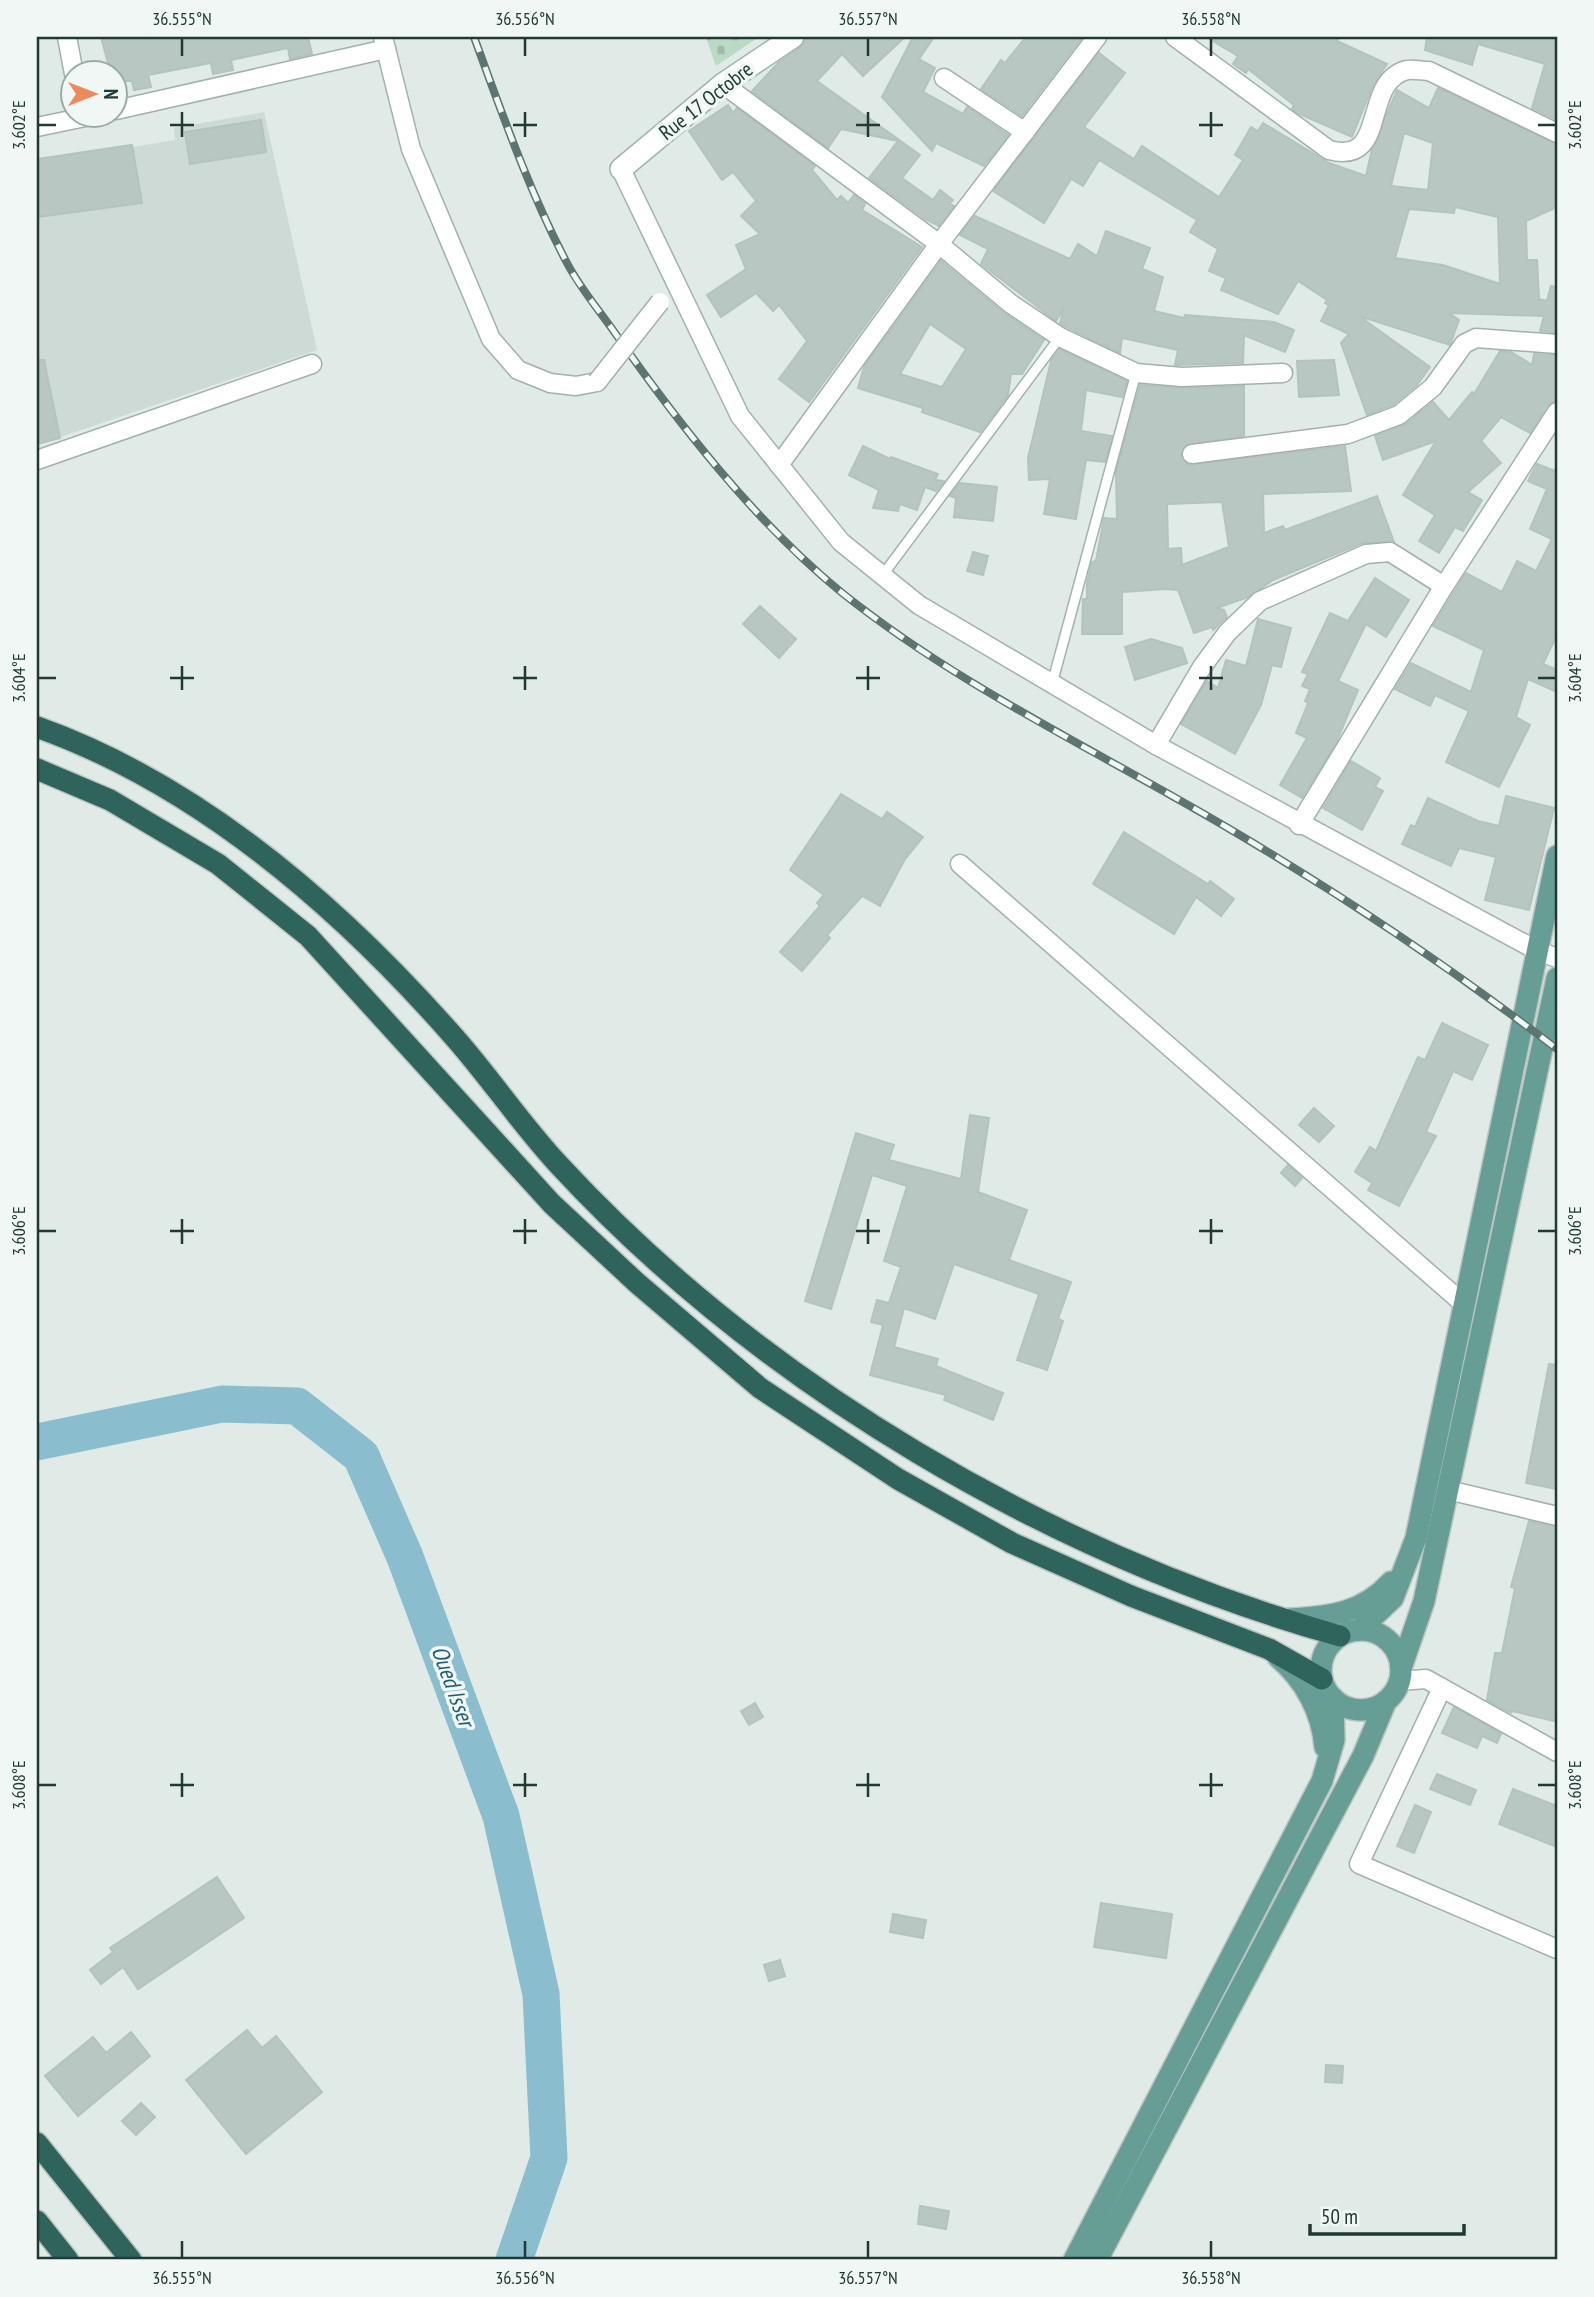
<svg xmlns="http://www.w3.org/2000/svg" width="1594" height="2297" viewBox="0 0 1594 2297" font-family="'PT Sans Narrow',sans-serif">
	<defs>
		<pattern id="cemetery-stones" width="16" height="16" patternUnits="userSpaceOnUse" patternTransform="scale(1.75)"><rect width="16" height="16" fill="#b9dac5"/><path d="M2 7V4a2 2 0 0 1 4 0v3zM10 15v-3a2 2 0 0 1 4 0v3z" fill="#9fbcaa"/></pattern>
	</defs>
	<rect width="100%" height="100%" fill="#e0eae6"/>
	<polygon fill="#cedad5" points="264,112 317,350 37,445 37,163 175,140 174,128"/>
	<polygon fill="url(#cemetery-stones)" points="706,37 759,37 716,66"/>
	<g fill="none" stroke-linecap="round" stroke-linejoin="round">
		<polyline stroke="#8abdcd" stroke-width="37" points="37,1442 222,1404 297,1406 361,1456 405,1557 501,1816 541,1994 549,2158 514,2260"/>
	</g>
	<g fill="#b8c7c2" stroke="#b3c3be" stroke-width="2" fill-rule="evenodd">
		<polygon points="101,37 138,37 145,40 162,37 308,37 312,54 290,59 288,48 231,60 233,70 213,74 211,63 148,75 151,87 134,90 132,81 116,81 116,74 111,74"/>
		<polygon points="806,37 905,37 863,76 842,54 817,81 920,155 902,178 933,200 940,190 953,200 949,204 954,206 939,226 925,219 869,178 898,141 841,129 828,148 752,91 778,63 801,47"/>
		<polygon points="913,37 934,37 919,59 935,68 923,92 963,114 967,107 1008,135 984,166 936,143 932,151 882,97"/>
		<polygon points="1026,37 1081,39 1022,116 981,89 1001,60 1005,63"/>
		<polygon points="1206,37 1339,37 1337,41 1387,64 1373,85 1352,137 1297,113 1292,109 1294,105 1248,69 1246,73 1233,64 1238,56"/>
		<polygon points="1427,37 1557,37 1557,120 1532,108 1545,64 1478,44 1472,65 1425,50"/>
		<path d="M1099 53 1125 73 1084 127 1134 159 1142 146 1219 197 1243 160 1235 155 1251 127 1258 131 1263 123 1329 163 1366 176 1372 149 1397 90 1429 108 1438 88 1557 144V203L1553 209 1526 221 1527 260H1537L1539 299 1547 301 1551 286 1557 287V333L1540 331 1544 316 1449 313 1459 320 1450 345 1359 316 1430 367 1417 385 1393 405 1367 415 1341 343 1349 334 1321 321 1329 305 1325 303 1327 300 1298 281 1278 314 1221 290 1226 278 1209 271 1218 249 1190 232 1197 220 1099 160 1083 186 1071 179 1044 223 993 191ZM1404 133 1433 143 1428 190 1391 186ZM1455 207 1498 217 1500 284 1443 265 1395 258 1409 209 1454 213Z"/>
		<polygon points="728,105 733,113 737,108 815,166 812,170 837,200 841,196 848,203 854,195 865,204 862,210 922,247 809,402 779,379 807,341 779,305 773,311 756,293 721,317 707,295 746,269 736,245 760,234 741,216 756,201 733,172 722,180 689,131"/>
		<polygon points="261,120 266,152 190,164 185,132"/>
		<polygon points="132,145 142,203 37,217 37,159"/>
		<polygon points="975,216 1070,259 1078,244 1097,256 1106,231 1150,248 1142,269 1163,277 1154,311 1184,318 1185,315 1274,322 1294,330 1285,352 1244,335 1243,363 1175,365 1178,350 1122,338 1120,353 1066,327 1060,323 1064,308 1056,321 981,264 988,249 960,235"/>
		<path d="M941 261 1004 313 1044 340 1022 374H1011L1008 395 980 432 922 412 923 408 858 388 864 367ZM930 324 966 349 942 387 900 374Z"/>
		<polygon points="1060,349 1127,381 1122,397 1086,390 1081,431 1112,436 1105,462 1086,460 1076,519 1044,514 1050,479 1029,480 1028,458 1051,361"/>
		<polygon points="1500,351 1511,352 1532,365 1534,354 1557,355 1557,401 1547,406 1530,433 1501,417 1481,441 1501,463 1468,492 1482,500 1463,531 1455,527 1439,553 1419,541 1435,515 1403,495 1436,441 1383,460 1375,436 1406,424 1433,402 1449,420 1472,392 1474,394"/>
		<polygon points="37,360 44,360 60,438 37,444"/>
		<polygon points="1334,360 1339,395 1299,397 1297,361"/>
		<path d="M1140 385 1182 388 1244 386V436L1186 445 1181 455 1188 465 1345 446 1351 491 1263 494 1264 533 1283 526 1285 530 1377 496 1394 542 1362 543 1273 580 1248 597 1217 608 1224 610 1227 617 1213 630 1212 627 1194 633 1178 590 1166 589 1122 592V634H1082L1083 599H1087V583L1092 562 1096 561 1104 518 1117 519 1116 472ZM1222 502 1229 547 1182 565 1181 548 1168 549 1167 504Z"/>
		<polygon points="863,446 890,459 891,457 938,474 935,480 944,481 936,491 925,487 917,510 900,504 898,511 873,508 879,490 849,475"/>
		<polygon points="1537,464 1555,471 1557,465 1557,635 1543,664 1557,670 1557,692 1528,679 1516,717 1530,725 1499,787 1446,762 1469,711 1435,695 1430,706 1395,689 1411,663 1471,692 1484,650 1433,626 1466,573 1502,592 1517,561 1536,571 1552,539 1530,529 1547,489 1528,481"/>
		<polygon points="960,483 997,487 993,521 954,517 956,498 950,496"/>
		<polygon points="973,552 988,556 983,575 967,571"/>
		<polygon points="1375,578 1409,600 1386,637 1366,624 1338,681 1358,690 1336,743 1302,798 1280,785 1307,738 1296,733 1308,703 1305,701 1310,689 1302,686 1308,674 1302,672 1330,613 1348,621"/>
		<polygon points="760,606 796,639 779,658 743,624"/>
		<polygon points="1258,619 1291,628 1281,667 1272,665 1261,705 1235,754 1181,724 1207,681 1218,688 1226,660 1246,666"/>
		<polygon points="1151,639 1182,648 1187,663 1135,680 1125,647"/>
		<polygon points="1351,761 1380,778 1375,787 1383,791 1362,830 1323,808"/>
		<polygon points="841,794 882,819 887,812 923,837 905,859 880,906 862,896 827,935 830,938 802,971 780,952 820,906 817,903 824,895 790,870"/>
		<polygon points="1506,796 1554,808 1529,910 1485,900 1496,857 1459,848 1451,866 1402,844 1411,825 1415,827 1428,798 1478,821 1499,826"/>
		<polygon points="1124,832 1208,884 1210,881 1234,899 1221,916 1196,897 1174,934 1093,884"/>
		<polygon points="1442,1023 1488,1045 1472,1080 1453,1071 1426,1132 1436,1136 1399,1206 1368,1190 1372,1183 1355,1172 1370,1147 1376,1151 1418,1057 1425,1060"/>
		<polygon points="1314,1108 1334,1126 1319,1142 1299,1125"/>
		<polygon points="970,1115 989,1118 978,1192 1027,1210 1009,1260 1071,1282 1058,1319 1063,1321 1047,1370 1017,1360 1039,1294 954,1264 935,1319 904,1308 894,1347 938,1359 936,1366 1003,1393 993,1420 944,1400 946,1395 870,1375 883,1325 871,1322 877,1300 889,1303 901,1267 884,1261 907,1186 872,1175 831,1309 805,1301 856,1133 894,1145 889,1160 961,1179"/>
		<polygon points="1288,1165 1302,1178 1295,1186 1281,1173"/>
		<polygon points="1549,1364 1557,1365 1557,1489 1526,1483"/>
		<polygon points="1529,1521 1557,1527 1557,1708 1554,1721 1512,1711 1511,1713 1487,1700 1495,1653 1502,1653 1515,1588 1511,1587"/>
		<polygon points="755,1703 763,1717 749,1725 741,1711"/>
		<polygon points="1454,1707 1501,1734 1497,1743 1482,1736 1477,1748 1442,1733"/>
		<polygon points="1437,1774 1476,1790 1470,1805 1430,1789"/>
		<polygon points="1513,1789 1557,1806 1557,1847 1499,1824"/>
		<polygon points="1415,1805 1431,1812 1414,1853 1397,1846"/>
		<polygon points="217,1877 244,1918 138,1989 123,1967 101,1984 90,1970 113,1952 110,1948"/>
		<polygon points="1101,1903 1172,1914 1166,1958 1094,1947"/>
		<polygon points="893,1914 926,1920 923,1938 890,1932"/>
		<polygon points="780,1960 785,1976 769,1981 764,1965"/>
		<polygon points="247,2030 262,2048 276,2036 322,2092 246,2154 186,2080"/>
		<polygon points="131,2032 150,2056 78,2116 45,2076 93,2037 106,2053"/>
		<polygon points="1326,2065 1343,2066 1342,2083 1325,2082"/>
		<polygon points="141,2103 155,2117 136,2135 122,2121"/>
		<polygon points="920,2206 949,2211 946,2229 918,2224"/>
	</g>
	<g fill="none" stroke-linecap="round" stroke-linejoin="round">
		<g stroke="#a3b1ad" stroke-width="12">
			<g id="lane">
				<polyline points="882,576 1060,337"/>
				<polyline points="1052,684 1136,373"/>
			</g>
		</g>
		<g stroke="#a3b1ad" stroke-width="21">
			<g id="street">
				<polyline points="67,37 74,74"/>
				<polyline points="383,37 411,149 491,339 518,370 550,383 576,386 597,382"/>
				<path d="M1175 37 1329 150C1390 166 1360 82 1407 70 1413 69 1423 71 1429 71L1557 133"/>
				<polyline points="944,78 1025,132"/>
				<polyline points="723,84 939,244 1011,304 1060,337 1136,373 1182,377 1283,373"/>
				<polyline points="116,110 386,49"/>
				<polyline points="37,127 90,116"/>
				<polyline points="621,169 740,416 841,542 919,605 1156,745 1536,950 1557,958"/>
				<polyline points="1192,454 1348,434 1399,415 1433,387 1464,344 1476,338 1557,344"/>
				<polyline points="37,460 312,364"/>
				<polyline points="779,465 939,244 1097,37"/>
				<polyline points="1156,745 1202,667 1227,633 1260,601 1366,554 1390,552 1444,586"/>
				<polyline points="1299,825 1444,586 1557,412"/>
				<polyline points="960,864 1465,1305"/>
				<polyline points="1448,1490 1557,1516"/>
				<polyline points="1399,1681 1426,1679 1557,1752"/>
				<polyline points="1442,1688 1359,1864 1557,1949"/>
			</g>
		</g>
		<g stroke="#9fb5af" stroke-width="24">
			<polyline id="secondary" points="621,169 723,84 793,37"/>
		</g>
		<g stroke="#bcc4c2" stroke-width="24">
			<g id="primary">
				<path d="M1290 1619C1330 1617 1363 1613 1391 1582"/>
				<polyline points="1359,1630 1393,1598 1416,1538 1557,856"/>
				<circle cx="1361" cy="1670" r="40"/>
				<path d="M1278 1657C1305 1680 1322 1712 1325 1747"/>
				<polyline points="1401,1668 1424,1601 1557,978"/>
				<polyline points="1074,2260 1322,1781 1334,1740 1333,1698"/>
				<polyline points="1097,2260 1363,1756 1386,1701"/>
			</g>
		</g>
		<g stroke="#bcc4c2" stroke-width="24">
			<g id="highway">
				<path d="M37 727C202 786 341 908 455 1038 491 1079 521 1124 558 1164 763 1386 1050 1554 1340 1636"/>
				<polyline points="37,769 110,800 218,864 308,936 552,1204 637,1283 760,1388 898,1479 1012,1543 1131,1596 1269,1649 1322,1679"/>
				<polyline points="37,2143 131,2260"/>
				<polyline points="37,2221 68,2260"/>
			</g>
		</g>
		<use href="#lane" stroke="#fff" stroke-width="9"/>
		<use href="#street" stroke="#fff" stroke-width="18"/>
		<use href="#secondary" stroke="#fff" stroke-width="21"/>
		<use href="#primary" stroke="#669d94" stroke-width="21"/>
		<use href="#highway" stroke="#2f645d" stroke-width="21"/>
		<g stroke="#5c7570" stroke-width="8">
			<path id="rail" d="M474 37C502 113 529 191 567 263 580 288 599 310 615 333 678 423 755 522 841 592 961 688 1102 753 1233 831 1345 897 1454 970 1557 1049"/>
		</g>
		<use href="#rail" stroke="#f0f7f4" stroke-width="5" stroke-dasharray="16" stroke-linecap="butt"/>
		<g stroke="#a3b1ad" stroke-width="21" stroke-linecap="butt">
			<polyline id="street-bridge" points="597,382 660,302"/>
		</g>
		<use href="#street-bridge" stroke="#fff" stroke-width="18"/>
	</g>
	<path fill="none" stroke="#213935" stroke-width="2.5" d="M182 38V56M525 38V56M868 38V56M1211 38V56M182 112V137M525 112V137M868 112V137M1211 112V137M38 125H56M170 125H194M513 125H537M856 125H880M1199 125H1223M1538 125H1556M182 666V690M525 666V690M868 666V690M1211 666V690M38 678H56M170 678H194M513 678H537M856 678H880M1199 678H1223M1538 678H1556M182 1219V1244M525 1219V1244M868 1219V1244M1211 1219V1244M38 1231H56M170 1231H194M513 1231H537M856 1231H880M1199 1231H1223M1538 1231H1556M182 1773V1797M525 1773V1797M868 1773V1797M1211 1773V1797M38 1785H56M170 1785H194M513 1785H537M856 1785H880M1199 1785H1223M1538 1785H1556M182 2241V2258M525 2241V2258M868 2241V2258M1211 2241V2258"/>
	<g text-anchor="middle" stroke-width="7" stroke-linejoin="round" paint-order="stroke">
		<g font-size="21" fill="#213935" stroke="#f0f7f4">
			<text transform="translate(706 101) rotate(-38)" y="7">Rue 17 Octobre</text>
		</g>
		<g font-size="23" font-style="italic" fill="#1f5d72" stroke="#f0f7f4">
			<text transform="translate(453 1686) rotate(70)" y="8">Oued Isser</text>
		</g>
	</g>
	<rect width="1594" height="2297" fill="none" stroke="#f0f7f4" stroke-width="77"/>
	<g transform="translate(94 94) rotate(90)"><circle r="33" fill="#f0f7f4" stroke="#9daba8" stroke-width="2"/>
	<path d="M0-5L12 26L0 18L-12 26Z" fill="#eb8b5d"/>
	<text y="-10" font-size="19" font-weight="bold" text-anchor="middle" fill="#213935">N</text>
	</g>
	<path d="M1310 2224v10h154v-10" fill="none" stroke="#213935" stroke-width="3.5"/>
	<text x="1321" y="2224" font-size="21" fill="#213935" stroke="#f0f7f4" stroke-width="5" paint-order="stroke">50 m</text>
	<rect x="38" y="38" width="1518" height="2220" fill="none" stroke="#213935" stroke-width="2.5"/>
	<g font-size="18" text-anchor="middle" fill="#213935">
		<text x="182" y="25">36.555°N</text>
		<text x="525" y="25">36.556°N</text>
		<text x="868" y="25">36.557°N</text>
		<text x="1211" y="25">36.558°N</text>
		<text transform="translate(19 125) rotate(-90)" y="6">3.602°E</text>
		<text transform="translate(1575 125) rotate(-90)" y="6">3.602°E</text>
		<text transform="translate(19 678) rotate(-90)" y="6">3.604°E</text>
		<text transform="translate(1575 678) rotate(-90)" y="6">3.604°E</text>
		<text transform="translate(1575 1231) rotate(-90)" y="6">3.606°E</text>
		<text transform="translate(19 1231) rotate(-90)" y="6">3.606°E</text>
		<text transform="translate(19 1785) rotate(-90)" y="6">3.608°E</text>
		<text transform="translate(1575 1785) rotate(-90)" y="6">3.608°E</text>
		<text x="182" y="2284">36.555°N</text>
		<text x="525" y="2284">36.556°N</text>
		<text x="868" y="2284">36.557°N</text>
		<text x="1211" y="2284">36.558°N</text>
	</g>
</svg>
